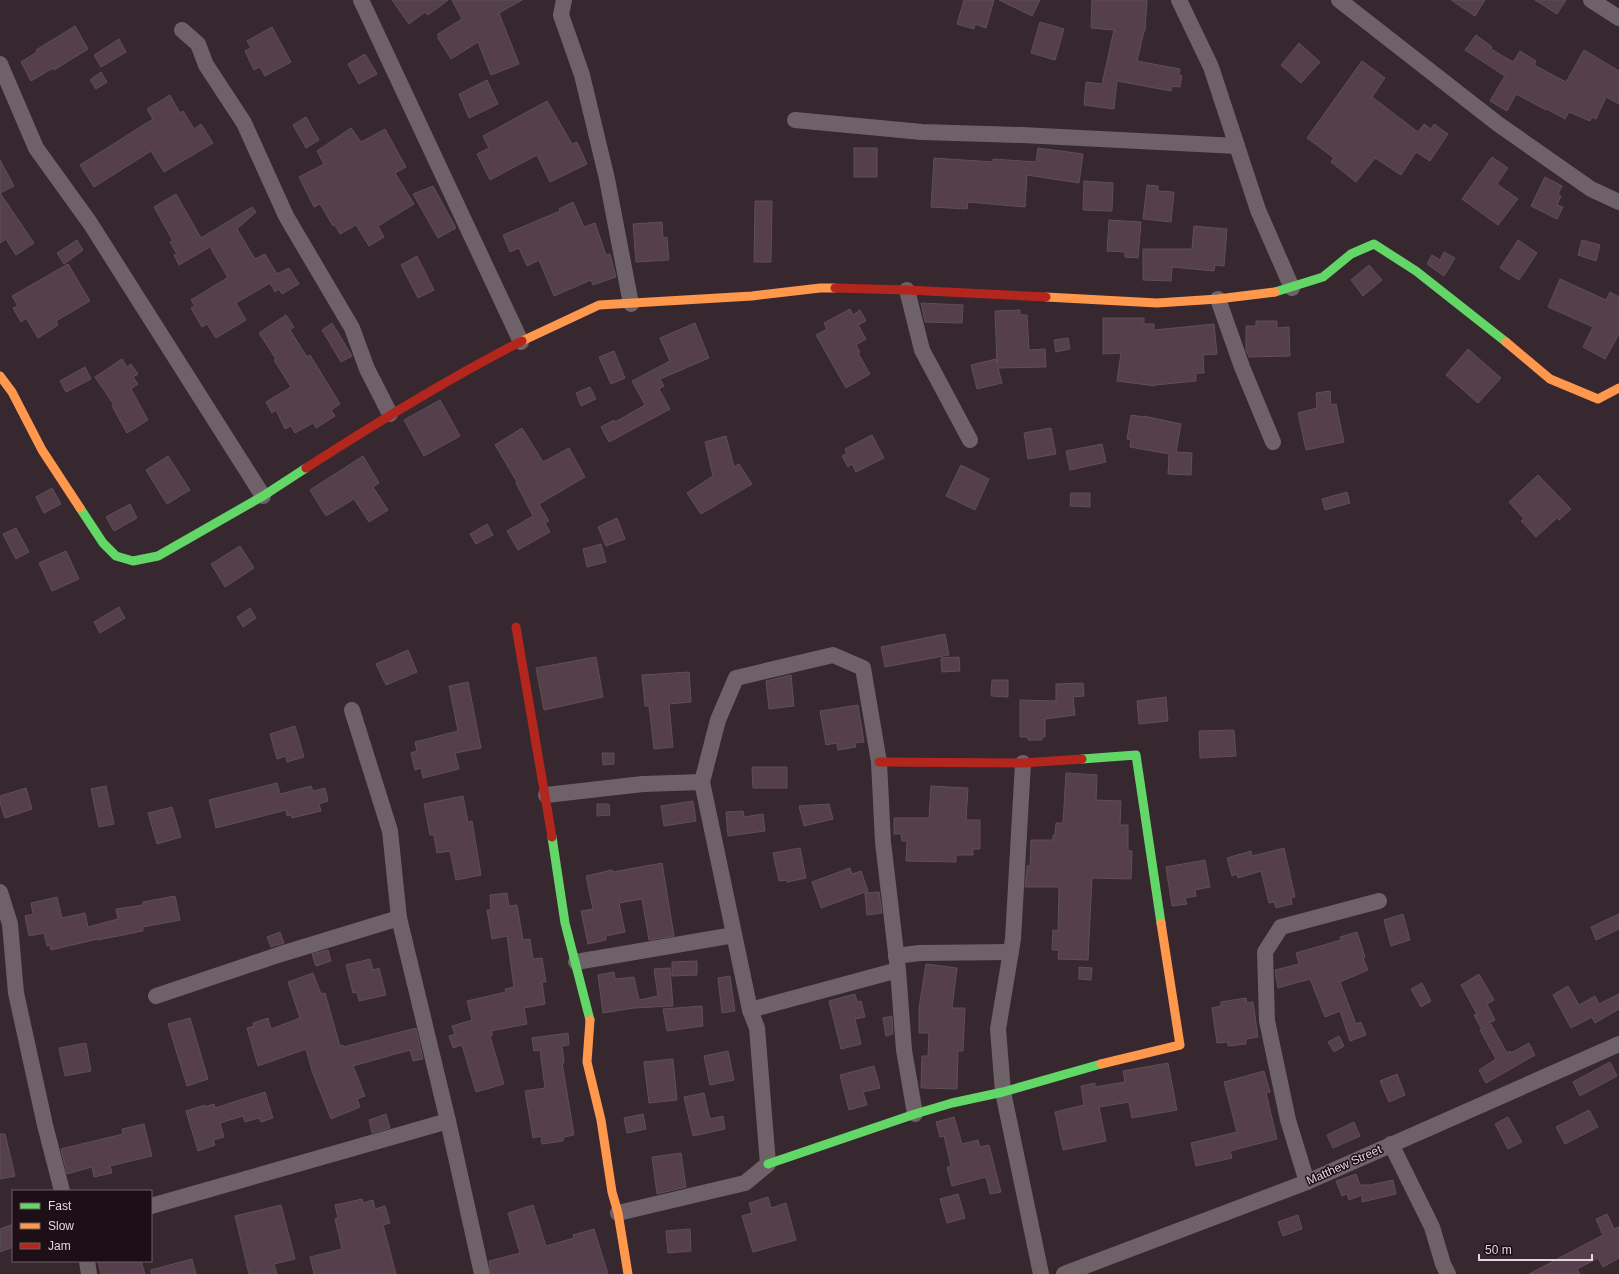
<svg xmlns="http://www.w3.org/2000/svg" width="1619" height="1274" viewBox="0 0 1619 1274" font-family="Helvetica,sans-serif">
	<rect width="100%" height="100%" fill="#37272f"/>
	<g fill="#543f4a" stroke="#5e5057">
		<polygon points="392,0 448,0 428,15 425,12 409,24"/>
		<polygon points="452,0 522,0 499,13 519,64 491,75 478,42 451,59 438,38 438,34 462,19"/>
		<polygon points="964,0 994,0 986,28 975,24 974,29 957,24"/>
		<polygon points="999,0 1040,0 1032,16"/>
		<polygon points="1092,0 1147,0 1145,31 1144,31 1137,61 1180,69 1179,75 1182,76 1180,87 1172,86 1171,91 1117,81 1114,109 1084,105 1086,82 1102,84 1114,30 1091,28"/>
		<polygon points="1451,0 1485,0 1475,16"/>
		<polygon points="1535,0 1566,0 1557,14"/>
		<polygon points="1040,22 1064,29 1055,60 1031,53"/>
		<polygon points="75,26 88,49 54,70 53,68 31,81 21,62 37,52 36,50"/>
		<polygon points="272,27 291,62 265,76 260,67 254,70 245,51 251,48 247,41"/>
		<polygon points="1476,35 1492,47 1491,49 1513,62 1520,51 1536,61 1534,65 1566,82 1584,50 1619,71 1619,104 1606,97 1596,119 1592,117 1590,121 1569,112 1565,119 1547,109 1546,110 1516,94 1507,111 1490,101 1505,76 1465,50"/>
		<polygon points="119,39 126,52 101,67 94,55"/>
		<polygon points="1299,43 1320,62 1301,83 1281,65"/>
		<polygon points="365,54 377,74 359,84 348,64"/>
		<polygon points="1362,61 1385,78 1372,97 1418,132 1424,124 1431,129 1434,124 1448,134 1430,161 1416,152 1401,175 1375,158 1356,182 1331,162 1334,158 1307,138"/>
		<polygon points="101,72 107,82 96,89 90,80"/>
		<polygon points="487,80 498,104 469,118 459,94"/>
		<polygon points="170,95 180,113 183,111 194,129 201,124 213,143 164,172 151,151 94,187 80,165 153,119 147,109"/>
		<polygon points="547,101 572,144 577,142 587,164 550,182 537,155 490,180 477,154 489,148 483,136"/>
		<polygon points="306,117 319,140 306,148 293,125"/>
		<polygon points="351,128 361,142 385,129 406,167 395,173 414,204 378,226 384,237 369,246 356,225 340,234 335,225 333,226 320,204 314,207 299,177 324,164 317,151"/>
		<rect x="854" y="148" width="23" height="29"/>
		<polygon points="1038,148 1083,154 1079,183 1027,175 1025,207 968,202 967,209 931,207 934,158 993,162 993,159 1036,162"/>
		<polygon points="1492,157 1508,168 1497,184 1518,199 1498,225 1462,199"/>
		<polygon points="0,160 14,186 0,193 34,243 16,255 6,239 0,243"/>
		<polygon points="1545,177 1562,186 1558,194 1561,196 1557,205 1563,207 1557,219 1531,206"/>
		<polygon points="1084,181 1113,183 1112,211 1083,210"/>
		<polygon points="1147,185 1158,186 1158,191 1174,192 1171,222 1143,219"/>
		<polygon points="433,186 456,228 438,238 413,194"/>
		<polygon points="176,194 201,238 252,207 256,212 237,229 255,259 265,254 277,274 289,268 299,284 282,294 279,289 275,292 270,283 236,303 246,320 216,338 207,324 202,327 191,308 195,306 191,300 227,278 227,276 210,247 179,265 174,255 177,254 170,242 173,241 154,207"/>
		<polygon points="755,201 772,201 771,262 754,262"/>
		<polygon points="573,202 584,227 595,223 606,255 610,254 616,277 593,285 591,280 554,296 539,260 527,266 519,248 510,252 503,235 560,211 559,209"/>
		<polygon points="1109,220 1141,222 1138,258 1125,257 1125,252 1107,251"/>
		<polygon points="662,222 663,238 667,237 669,260 636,262 633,224"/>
		<polygon points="1194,226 1227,229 1224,266 1215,265 1214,271 1172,267 1171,281 1143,280 1143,249 1192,249"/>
		<polygon points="77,240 83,250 64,264 57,253"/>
		<polygon points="1518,240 1537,253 1519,280 1500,268"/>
		<polygon points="1582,240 1600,245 1596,261 1578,255"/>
		<polygon points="1444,252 1455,258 1444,276 1427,264 1432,255 1440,260"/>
		<polygon points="417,256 434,290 418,298 401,265"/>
		<polygon points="68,264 90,301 56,321 58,325 38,338 26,318 21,322 13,308 18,306 12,296"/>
		<polygon points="1369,265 1382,280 1363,296 1351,280"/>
		<polygon points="1560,279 1606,300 1610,292 1619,297 1619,334 1605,359 1583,347 1593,327 1548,307"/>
		<polygon points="921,303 963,305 962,323 925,322"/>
		<polygon points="850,309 853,315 860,310 866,321 858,325 866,339 856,345 860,352 858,353 870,374 846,388 816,335 827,329 824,323"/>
		<polygon points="1020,310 1020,315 1027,315 1029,350 1045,349 1046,367 998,368 1002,383 977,389 971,365 996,359 997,363 995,311"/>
		<polygon points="286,315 294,327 290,330 307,357 310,355 340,404 331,410 335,416 316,428 313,423 295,433 291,426 285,429 276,410 272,413 266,402 291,387 274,360 276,359 259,333"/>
		<polygon points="1103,318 1144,318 1144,324 1154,324 1154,330 1214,324 1217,354 1203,355 1204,373 1196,373 1196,381 1155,385 1155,386 1117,381 1121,353 1103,354"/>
		<polygon points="1256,321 1277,321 1277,328 1289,327 1290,356 1249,357 1246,350 1246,326 1256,326"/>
		<polygon points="332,323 352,356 341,362 322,330"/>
		<polygon points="695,323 709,358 660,379 664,386 659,389 670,409 609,442 601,427 614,420 615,422 645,405 632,381 670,361 660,338"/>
		<polygon points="1068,338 1070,349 1056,352 1054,340"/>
		<polygon points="1468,349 1501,378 1478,403 1446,375"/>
		<polygon points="614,351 625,378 611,384 599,357"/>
		<polygon points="122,359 127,367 131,364 138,374 133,377 138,384 131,389 148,420 127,433 112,406 114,405 95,377"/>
		<polygon points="85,367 91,379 66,392 60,381"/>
		<polygon points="590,387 596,399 581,406 576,393"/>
		<polygon points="1330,391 1331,405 1336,404 1344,442 1306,450 1298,413 1317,408 1316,393"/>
		<polygon points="440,400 460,436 424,456 404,420"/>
		<polygon points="1131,415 1144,417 1144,416 1181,424 1176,452 1192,453 1191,475 1168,474 1169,454 1130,447 1131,440 1127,439"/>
		<polygon points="522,428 543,462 569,448 585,477 539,504 549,521 545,523 550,532 518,550 507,531 533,516 516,483 517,482 495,445"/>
		<polygon points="1051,428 1056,454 1028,459 1024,433"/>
		<polygon points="872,435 884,458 856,472 852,464 848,467 842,456 847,453 845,449"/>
		<polygon points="726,436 734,467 739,464 752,484 701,514 687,493 713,476 705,442"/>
		<polygon points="1102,444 1106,462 1070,470 1066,451"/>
		<polygon points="168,456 190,490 167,504 146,470"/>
		<polygon points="363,456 379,483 373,487 388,510 369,522 354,499 326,516 310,490"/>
		<polygon points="961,465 989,479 975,510 946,496"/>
		<polygon points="1538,475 1571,509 1559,520 1557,518 1536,537 1521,521 1524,519 1509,502"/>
		<polygon points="52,488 61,504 44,513 36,497"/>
		<polygon points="1347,492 1350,503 1325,510 1322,499"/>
		<polygon points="1071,493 1090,493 1090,507 1070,506"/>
		<polygon points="130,504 137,518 114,531 106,517"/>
		<polygon points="617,518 625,539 606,546 598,527"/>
		<polygon points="487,524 493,535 476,544 470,534"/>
		<polygon points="16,528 29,552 16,559 3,534"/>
		<polygon points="601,544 606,562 587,567 583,549"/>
		<polygon points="240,546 254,568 225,587 211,564"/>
		<polygon points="66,551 79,579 52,591 39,563"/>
		<polygon points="119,607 125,618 100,633 94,622"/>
		<polygon points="250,608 256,618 243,627 237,617"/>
		<polygon points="945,634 949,655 885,667 881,647"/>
		<polygon points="408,650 417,672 386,685 376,664"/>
		<polygon points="596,657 603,697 544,710 536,668"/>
		<polygon points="959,657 960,671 942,672 941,658"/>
		<polygon points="689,672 691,702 669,704 673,747 654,749 649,706 645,706 642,675"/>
		<polygon points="791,675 794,706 769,709 766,681"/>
		<polygon points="992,680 1008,680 1008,697 991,696"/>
		<polygon points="468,682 481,748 455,753 459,769 423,778 421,768 415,770 411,753 417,751 415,742 458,731 449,686"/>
		<polygon points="1083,683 1084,696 1073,697 1075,715 1045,719 1045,737 1042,737 1042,740 1028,740 1028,737 1020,737 1020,700 1056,701 1056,684"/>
		<polygon points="1166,697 1168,721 1139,724 1137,701"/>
		<polygon points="858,705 864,742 855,743 856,747 838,750 837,743 826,745 820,711"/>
		<polygon points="295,726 304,757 287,762 286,756 277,759 270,734"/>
		<polygon points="1234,730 1236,756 1200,758 1199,731"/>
		<polygon points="602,753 614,753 614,764 603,765"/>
		<polygon points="752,767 787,767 787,788 753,788"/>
		<polygon points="1066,773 1097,775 1096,800 1121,801 1120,825 1128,825 1128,851 1132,851 1131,879 1092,878 1088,960 1058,959 1059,950 1052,950 1053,930 1058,931 1059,887 1025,887 1027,866 1030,866 1031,840 1053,840 1053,835 1055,835 1056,823 1063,823"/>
		<polygon points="277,783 280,794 311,786 313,791 325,788 328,801 319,804 321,811 292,818 291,815 287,816 286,810 216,828 209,800"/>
		<polygon points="106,786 114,824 99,827 91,789"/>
		<polygon points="931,786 968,788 966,820 980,820 980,849 973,849 973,855 956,855 956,862 906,861 907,841 902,841 901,834 894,834 894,818 929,818"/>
		<polygon points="26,788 32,809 5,818 0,803 0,796"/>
		<polygon points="463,796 468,822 472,821 481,875 456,880 450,851 437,853 434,835 430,835 424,804"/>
		<polygon points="693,801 696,821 664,826 661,806"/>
		<polygon points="597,804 609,804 610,815 597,816"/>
		<polygon points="829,804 833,819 804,826 799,806"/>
		<polygon points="172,807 181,837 157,844 148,813"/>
		<polygon points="743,811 744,817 763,814 765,831 728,836 726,812"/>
		<polygon points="800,848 806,878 787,882 787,880 779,881 773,853"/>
		<polygon points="1284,848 1295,897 1291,898 1292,904 1276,908 1274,902 1269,903 1261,871 1238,878 1237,874 1232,876 1227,858 1251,851 1252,856"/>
		<polygon points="1205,860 1210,887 1195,890 1196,896 1185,898 1187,904 1172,906 1166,867"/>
		<polygon points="662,863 674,936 649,940 642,899 619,903 625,932 606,936 606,940 588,944 581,911 593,909 586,876 612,870 613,872"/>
		<polygon points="850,868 852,874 861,871 868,891 821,908 812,882"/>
		<polygon points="879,892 882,913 867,915 865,893"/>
		<polygon points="507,893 509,906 517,905 523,940 530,939 533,959 542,958 546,982 542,982 545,1004 524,1008 527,1024 491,1031 493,1035 490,1036 504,1084 476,1092 462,1045 453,1048 449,1036 455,1034 452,1026 472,1020 467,1001 506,992 505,989 514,987 507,936 492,939 487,910 491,910 490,895"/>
		<polygon points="175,896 180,920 143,927 143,931 98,940 98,939 51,950 50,945 47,946 44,933 29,936 25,916 33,914 31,903 57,897 62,918 85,913 88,927 118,919 116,909 143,905 143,902"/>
		<polygon points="1403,914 1410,940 1391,946 1384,920"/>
		<polygon points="1619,914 1619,929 1596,940 1591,927"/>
		<polygon points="280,932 284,943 271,947 267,937"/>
		<polygon points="1357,932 1365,957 1363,958 1368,970 1340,982 1356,1024 1361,1022 1366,1035 1350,1041 1340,1011 1325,1017 1310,979 1278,988 1275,970 1299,964 1296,953 1341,940 1340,937"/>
		<polygon points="328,950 331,961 316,966 312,954"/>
		<polygon points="370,959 373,970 379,968 386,995 359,1001 357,992 353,993 346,965"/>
		<polygon points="697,961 697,975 672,976 672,962"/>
		<polygon points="926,964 957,968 952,1008 965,1008 963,1051 958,1051 957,1089 921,1088 922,1056 928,1056 929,1033 919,1033 919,1008"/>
		<polygon points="1079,967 1092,968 1091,980 1079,979"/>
		<polygon points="670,968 673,1006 634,1008 603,1013 598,975 614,972 615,979 634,977 639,1000 658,996 654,969"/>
		<polygon points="313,973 321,994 325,993 340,1046 343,1045 343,1047 416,1028 423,1059 413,1061 410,1050 353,1066 365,1096 357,1099 360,1107 331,1119 312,1071 306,1049 258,1066 247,1028 254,1026 253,1023 268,1018 271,1029 300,1018 288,982"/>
		<polygon points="1479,974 1494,1000 1487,1004 1495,1020 1481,1028 1474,1015 1477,1014 1461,985"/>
		<polygon points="730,976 735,1011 722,1013 718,978"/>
		<polygon points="1422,983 1431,1001 1421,1007 1411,989"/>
		<polygon points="1568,986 1579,1005 1595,996 1599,1004 1619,994 1619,1009 1595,1023 1592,1017 1571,1028 1553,995"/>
		<polygon points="855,994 857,1002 861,1001 865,1017 855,1019 861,1044 841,1049 829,1001"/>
		<polygon points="1246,998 1247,1003 1253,1002 1258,1037 1246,1039 1246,1044 1228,1046 1228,1042 1217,1043 1212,1008 1221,1006 1221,1002"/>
		<polygon points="702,1006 703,1026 667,1031 663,1009"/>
		<polygon points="892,1016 893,1034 886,1036 883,1018"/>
		<polygon points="190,1018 208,1079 187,1086 168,1024"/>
		<polygon points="1491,1024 1507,1053 1510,1051 1511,1053 1529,1043 1535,1055 1486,1083 1479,1070 1496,1059 1480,1030"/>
		<polygon points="568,1033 569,1045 562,1046 564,1063 562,1063 574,1135 564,1137 563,1141 542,1144 541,1136 533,1138 525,1091 545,1088 540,1050 534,1051 532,1038"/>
		<polygon points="1339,1036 1344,1046 1334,1052 1328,1042"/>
		<polygon points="86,1043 91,1071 65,1076 59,1048"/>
		<polygon points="728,1051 734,1080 710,1085 704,1056"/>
		<polygon points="673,1059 677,1100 649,1103 644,1062"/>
		<polygon points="1610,1062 1617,1076 1580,1096 1573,1082"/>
		<polygon points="1168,1063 1177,1110 1132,1118 1129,1102 1099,1107 1106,1141 1063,1150 1055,1112 1084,1105 1081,1086 1095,1083 1095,1087 1125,1082 1123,1071"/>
		<polygon points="874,1066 880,1088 863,1092 867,1105 849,1110 840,1075"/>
		<polygon points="1264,1071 1270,1092 1266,1093 1277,1139 1230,1151 1232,1158 1196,1166 1191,1143 1237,1132 1224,1082"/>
		<polygon points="1397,1074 1405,1095 1389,1102 1380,1081"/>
		<polygon points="265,1092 273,1118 261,1122 259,1118 245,1122 243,1116 220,1123 224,1137 213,1140 215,1145 198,1151 186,1111 205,1105 205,1107 214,1104 215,1108"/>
		<polygon points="704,1093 710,1119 723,1116 725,1129 693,1136 684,1097"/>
		<polygon points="1589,1110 1598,1127 1565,1144 1556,1127"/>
		<polygon points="386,1114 390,1128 372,1133 369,1120"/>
		<polygon points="643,1114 646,1129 627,1133 624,1118"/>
		<polygon points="954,1117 962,1144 978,1140 980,1147 989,1145 1001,1192 990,1194 986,1177 952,1186 947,1167 951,1166 944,1136 940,1137 936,1122"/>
		<polygon points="1508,1117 1522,1142 1508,1149 1495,1124"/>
		<polygon points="1354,1122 1360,1136 1333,1148 1327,1135"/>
		<polygon points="144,1124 152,1156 110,1166 112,1173 94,1177 92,1167 67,1174 61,1149 123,1134 122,1129"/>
		<polygon points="0,1134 5,1134 15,1176 0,1179"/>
		<polygon points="681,1153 686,1187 657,1194 652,1157"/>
		<polygon points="1356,1174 1360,1185 1370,1185 1393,1180 1396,1194 1362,1202 1362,1195 1349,1200 1347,1194 1342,1196 1336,1181"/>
		<polygon points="958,1194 965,1218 947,1223 940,1199"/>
		<polygon points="768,1197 771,1208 786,1203 796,1240 753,1252 742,1216 752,1213 749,1203"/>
		<polygon points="362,1199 363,1203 373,1200 375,1209 385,1206 390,1223 383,1225 396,1274 314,1274 310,1257 342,1249 335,1219 338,1218 335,1205"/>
		<polygon points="281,1205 295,1259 274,1264 277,1274 249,1274 235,1216"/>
		<polygon points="533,1205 546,1246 574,1238 573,1235 594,1229 608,1274 491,1274 489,1261 520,1253 508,1213"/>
		<polygon points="1607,1214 1614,1229 1619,1227 1619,1258 1603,1267 1598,1258 1577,1269 1580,1274 1529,1274 1603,1235 1596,1219"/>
		<polygon points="1298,1215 1302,1229 1283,1236 1278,1222"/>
		<polygon points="13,1224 13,1247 0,1252 0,1229"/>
		<polygon points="690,1229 691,1251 668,1253 666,1231"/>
		<polygon points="192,1259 196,1274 151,1274 151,1270"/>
		<polygon points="98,1261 141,1261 145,1274 101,1274"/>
	</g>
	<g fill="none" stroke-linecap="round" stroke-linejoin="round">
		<g stroke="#6e6268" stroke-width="16">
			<polyline points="361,0 521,342"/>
			<polyline points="564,0 561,15 582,75 607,179 631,304"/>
			<polyline points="1179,0 1211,67 1258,210 1292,288"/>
			<polyline points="1339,0 1498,124 1591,189 1619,202"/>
			<polyline points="1591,0 1619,18"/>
			<polyline points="182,30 198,44 206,65 244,123 286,216 352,328 367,369 390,414"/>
			<polyline points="0,64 36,148 90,223 263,496"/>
			<polyline points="795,120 922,132 1022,135 1237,146"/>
			<polyline points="907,290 922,350 970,440"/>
			<polyline points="1218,299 1242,367 1273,442"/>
			<polyline points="352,710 390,831 399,918 448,1121 482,1274"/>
			<polyline points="1023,763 1013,939 998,1029 1003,1092 1041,1274"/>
			<polyline points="702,782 718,720 736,678 833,655 863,668 879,762 883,842 898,970 904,1050 915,1114"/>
			<polyline points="546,795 643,784 702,782 750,1010"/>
			<polyline points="0,892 10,924 16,993 45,1125 62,1191"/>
			<polyline points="896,956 919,953 1011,952"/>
			<polyline points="576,962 734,935"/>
			<polyline points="156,996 281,954 399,918"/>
			<polyline points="1391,1144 1432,1227 1443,1264 1448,1274"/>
			<polyline points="1307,1182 1288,1120 1267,1021 1265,952 1281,927 1379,901"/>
			<polyline points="151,1206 448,1121"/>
			<polyline points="618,1213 745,1183 768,1164 757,1028 750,1010 898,970"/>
			<polyline points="87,1261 89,1274"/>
			<polyline points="1064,1274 1307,1182 1619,1044"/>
		</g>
		<g stroke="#63d668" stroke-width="9">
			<polyline points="1275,292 1323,277 1351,254 1374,244 1416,271 1506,342"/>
			<polyline points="80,508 103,543 116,556 133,561 158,556 263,496 306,468"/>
			<polyline points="1082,759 1136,755 1161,923"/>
			<polyline points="552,837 565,923 590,1020"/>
			<polyline points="768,1164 915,1114 952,1103 1003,1092 1101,1064"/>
		</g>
		<g stroke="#ff974d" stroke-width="9">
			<polyline points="1046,297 1157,303 1218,299 1275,292"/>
			<polyline points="522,341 599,305 752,296 820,288 835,288"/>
			<polyline points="1506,342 1550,379 1598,399 1619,388"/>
			<polyline points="0,376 12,392 42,450 80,508"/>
			<polyline points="590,1020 587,1062 601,1120 612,1192 618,1213 628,1274"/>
			<polyline points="1101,1064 1180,1045 1161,923"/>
		</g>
		<g stroke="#b3261e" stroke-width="9">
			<polyline points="835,288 907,290 1046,297"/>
			<path d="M306 468C376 423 447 379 522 341"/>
			<polyline points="516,627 552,837"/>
			<polyline points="879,762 1023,763 1082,759"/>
		</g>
	</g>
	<g text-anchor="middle" stroke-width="3" stroke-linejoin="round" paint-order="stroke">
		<g font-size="12" fill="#e8d6de" stroke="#1c0f15">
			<text transform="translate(1344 1165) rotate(-24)" y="4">Matthew Street</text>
		</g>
	</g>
	<rect x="12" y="1190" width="140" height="72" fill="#1c0f15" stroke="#6e5f65"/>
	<rect x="20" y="1203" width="20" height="6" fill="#63d668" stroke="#6e5f65"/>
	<text x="48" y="1210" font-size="12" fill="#e8d6de">Fast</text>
	<rect x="20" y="1223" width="20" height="6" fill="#ff974d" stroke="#6e5f65"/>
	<text x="48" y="1230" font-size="12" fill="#e8d6de">Slow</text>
	<rect x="20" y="1243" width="20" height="6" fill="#b3261e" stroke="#6e5f65"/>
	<text x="48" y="1250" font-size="12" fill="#e8d6de">Jam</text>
	<path d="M1479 1254v6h113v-6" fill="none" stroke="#e8d6de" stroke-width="2"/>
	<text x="1485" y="1254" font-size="12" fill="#e8d6de" stroke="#1c0f15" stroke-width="3" paint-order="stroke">50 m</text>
</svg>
